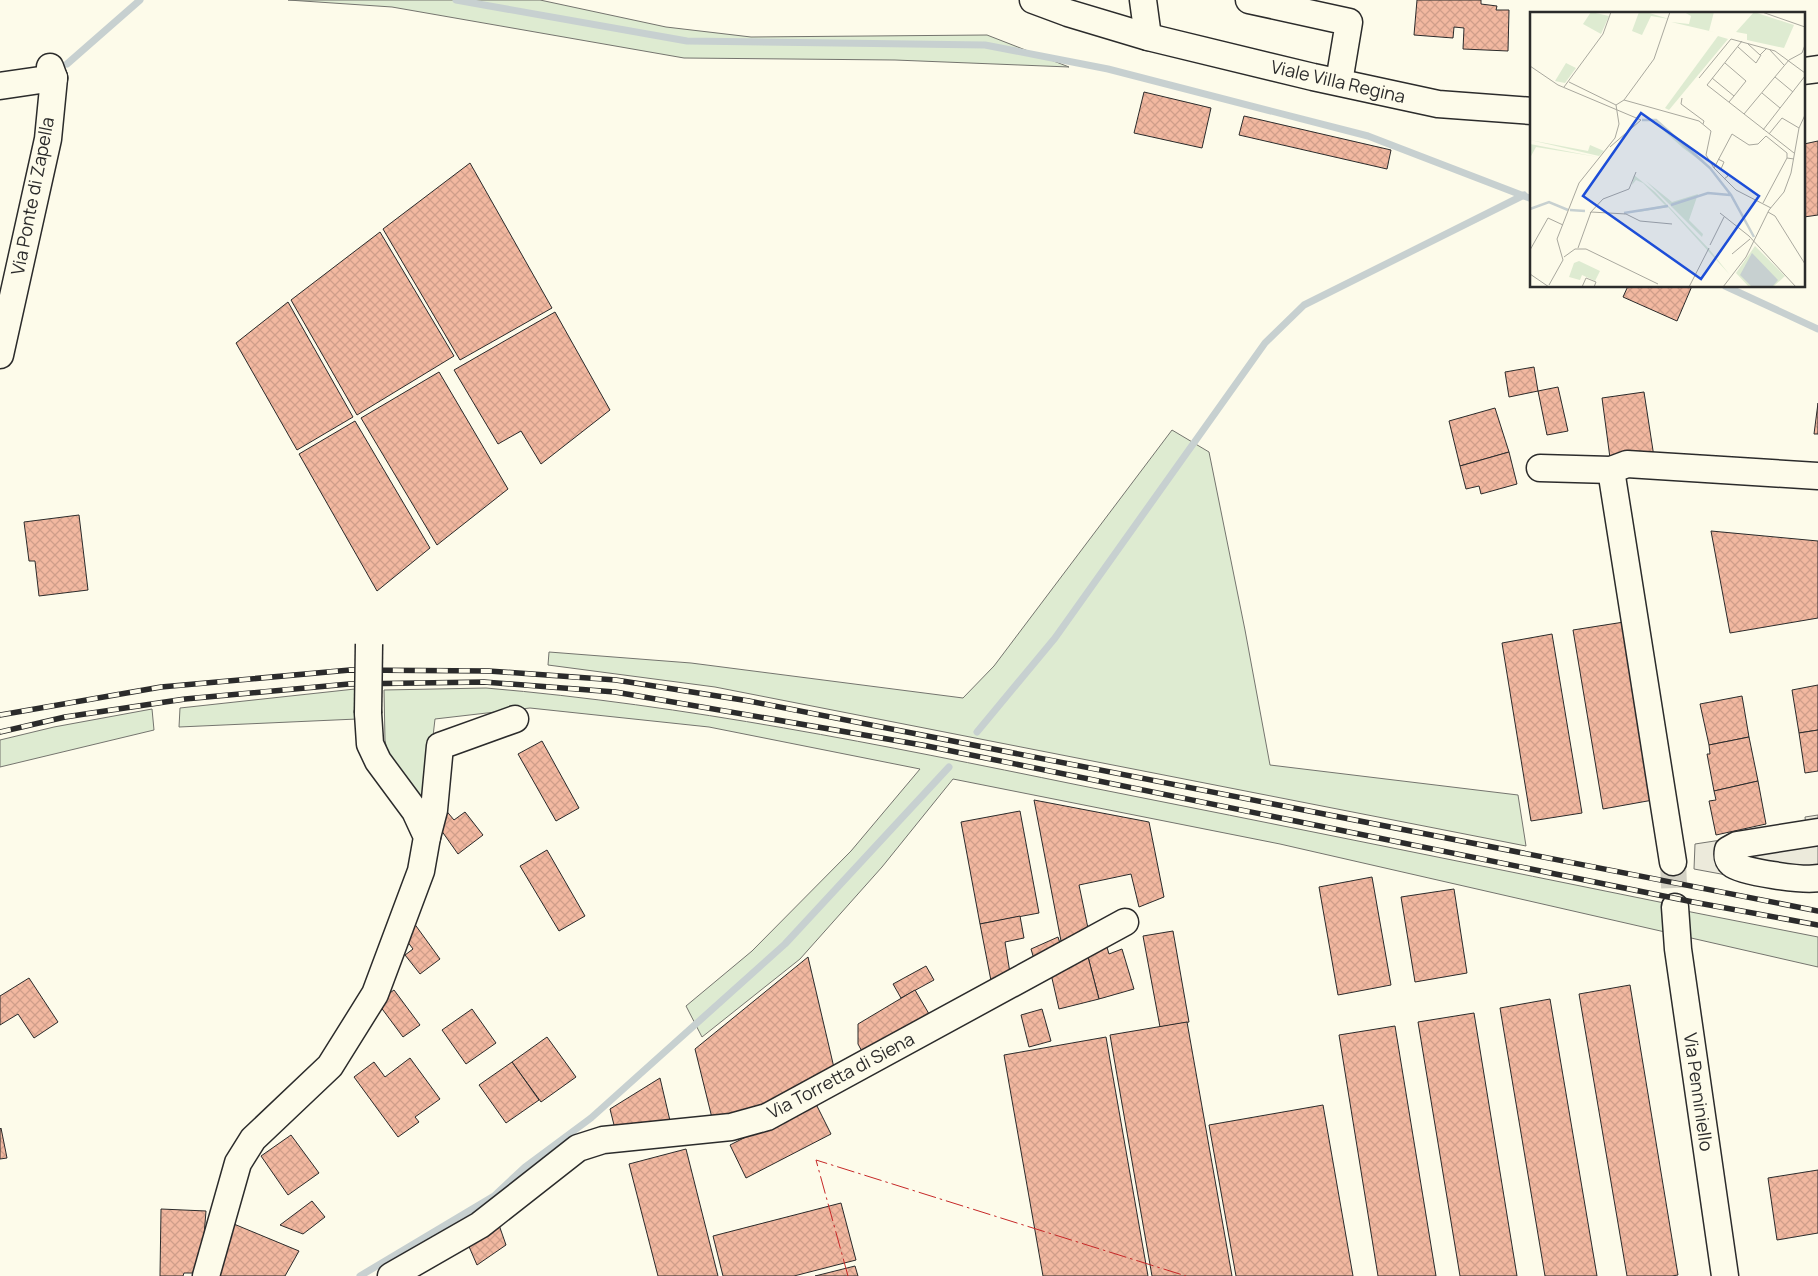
<svg xmlns="http://www.w3.org/2000/svg" width="1818" height="1276" viewBox="0 0 1818 1276" font-family="Manrope,sans-serif">
	<defs>
		<pattern id="building-cross-hatch" width="8" height="8" patternUnits="userSpaceOnUse" patternTransform="scale(1.25)"><rect width="8" height="8" fill="#f2b8a0"/><path d="M0 0l8 8M0 8l8-8" fill="none" stroke="#d09e8a"/></pattern>
	</defs>
	<rect width="100%" height="100%" fill="#fdfbea"/>
	<g fill="#deebd1" stroke="#74746e">
		<polygon points="288,0 540,0 666,27 751,37 987,35 1069,67 895,60 684,58 392,7"/>
		<polygon points="1172,430 1209,452 1245,630 1270,765 1518,795 1526,846 715,687 548,665 549,652 691,663 963,698 994,666"/>
		<path d="M486 688C686 705 882 745 1078 785 1280 825 1482 866 1684 907L1686 911 1818 937V967L1280 844 953 779 882 867 800 959 702 1037 686 1006 752 951 851 851 920 769 709 727 530 708 435 719 425 806 388 756 385 740 384 690Z"/>
		<polygon points="355,689 357,719 179,727 180,708"/>
		<polygon points="152,709 154,730 0,767 0,740 54,727"/>
	</g>
	<polygon fill="#eceadb" stroke="#74746e" points="1818,815 1818,892 1694,869 1695,844 1806,827 1805,817"/>
	<g fill="none" stroke-linecap="round" stroke-linejoin="round">
		<g stroke="#c7d0d0" stroke-width="7">
			<polyline points="456,0 687,41 985,45 1108,69 1368,136 1532,199"/>
			<polyline points="67,64 140,0"/>
			<polyline points="1725,286 1818,329"/>
			<polyline points="977,732 1055,638 1265,343 1304,305 1524,195"/>
			<polyline points="360,1276 494,1196 525,1167 591,1118 785,944 949,767"/>
		</g>
	</g>
	<g fill="url(#building-cross-hatch)" stroke="#2b2b2b">
		<polygon points="1417,0 1481,0 1481,4 1497,6 1496,10 1509,10 1508,51 1463,49 1464,28 1454,27 1453,38 1414,35"/>
		<polygon points="1144,92 1211,108 1202,148 1134,133"/>
		<polygon points="1244,116 1391,150 1387,169 1239,135"/>
		<polygon points="1818,141 1818,215 1804,217 1804,144"/>
		<polygon points="470,163 552,308 460,360 383,229"/>
		<polygon points="380,232 454,356 357,415 291,300"/>
		<polygon points="1628,286 1692,286 1677,321 1623,297"/>
		<polygon points="288,302 353,417 297,450 236,343"/>
		<polygon points="555,312 610,410 541,464 521,431 498,444 454,370"/>
		<polygon points="1534,367 1538,391 1509,397 1505,372"/>
		<polygon points="439,372 508,489 437,545 361,418"/>
		<polygon points="1558,387 1568,431 1547,435 1538,391"/>
		<polygon points="1644,392 1654,457 1610,458 1602,398"/>
		<polygon points="1818,403 1818,434 1814,434"/>
		<polygon points="1495,408 1509,452 1460,466 1449,421"/>
		<polygon points="355,421 430,548 377,591 299,454"/>
		<polygon points="1509,452 1517,484 1481,494 1479,486 1466,489 1460,466"/>
		<polygon points="79,515 88,590 39,596 35,561 29,561 24,522"/>
		<polygon points="1711,531 1818,541 1818,618 1730,633"/>
		<polygon points="1624,622 1653,800 1603,809 1573,630"/>
		<polygon points="1552,634 1582,813 1531,821 1502,643"/>
		<polygon points="1818,685 1818,730 1799,733 1792,690"/>
		<polygon points="1742,696 1749,737 1709,745 1700,704"/>
		<polygon points="1818,730 1818,771 1805,773 1799,733"/>
		<polygon points="1749,737 1758,781 1714,791 1707,754 1710,754 1709,745"/>
		<polygon points="542,741 579,808 556,821 518,754"/>
		<polygon points="1758,781 1766,824 1716,835 1709,801 1716,800 1714,791"/>
		<polygon points="1034,800 1149,822 1164,897 1139,907 1131,874 1079,885 1089,933 1061,941"/>
		<polygon points="444,808 454,820 465,812 483,835 458,854 441,830"/>
		<polygon points="1020,811 1039,913 980,924 961,822"/>
		<polygon points="547,850 585,916 559,931 520,866"/>
		<polygon points="1372,877 1391,985 1338,995 1319,887"/>
		<polygon points="1454,889 1467,973 1415,982 1401,897"/>
		<polygon points="1020,916 1024,938 1005,942 1011,979 993,991 980,924"/>
		<polygon points="411,919 440,959 420,974 405,955 413,949 404,937"/>
		<polygon points="1173,931 1189,1022 1160,1027 1143,936"/>
		<polygon points="1058,937 1063,952 1036,966 1031,949"/>
		<polygon points="1106,944 1109,954 1122,949 1134,989 1099,999 1087,953"/>
		<polygon points="1087,953 1099,999 1059,1009 1051,974"/>
		<polygon points="808,957 835,1072 764,1110 712,1118 695,1049"/>
		<polygon points="926,966 934,980 901,998 893,984"/>
		<polygon points="29,978 58,1022 34,1038 18,1014 0,1025 0,996"/>
		<polygon points="1630,985 1678,1275 1672,1276 1627,1276 1579,994"/>
		<polygon points="394,990 420,1025 403,1037 377,1002"/>
		<polygon points="915,990 932,1019 865,1057 858,1044 858,1024"/>
		<polygon points="1550,999 1597,1276 1545,1276 1500,1008"/>
		<polygon points="472,1009 496,1043 466,1064 442,1030"/>
		<polygon points="1042,1009 1051,1041 1029,1047 1021,1015"/>
		<polygon points="1474,1013 1517,1276 1460,1276 1418,1022"/>
		<polygon points="1187,1022 1232,1276 1152,1276 1110,1035"/>
		<polygon points="1395,1026 1436,1276 1378,1276 1339,1035"/>
		<polygon points="547,1037 576,1077 541,1102 512,1062"/>
		<polygon points="1106,1037 1148,1276 1043,1276 1004,1055"/>
		<polygon points="410,1058 440,1099 415,1117 419,1122 398,1137 354,1077 374,1062 385,1077"/>
		<polygon points="512,1062 539,1100 506,1123 479,1085"/>
		<polygon points="660,1078 671,1125 616,1133 610,1109"/>
		<polygon points="815,1102 831,1134 746,1178 730,1145"/>
		<polygon points="1323,1105 1353,1276 1236,1276 1209,1125"/>
		<polygon points="1,1128 7,1158 0,1159 0,1129"/>
		<polygon points="291,1135 319,1173 288,1195 261,1156"/>
		<polygon points="686,1149 718,1276 658,1276 629,1164"/>
		<polygon points="1818,1170 1818,1233 1777,1240 1768,1178"/>
		<polygon points="312,1201 325,1217 303,1234 280,1225"/>
		<polygon points="841,1203 856,1260 794,1276 723,1276 713,1236"/>
		<polygon points="161,1209 206,1211 202,1261 196,1261 195,1273 184,1273 183,1276 160,1276"/>
		<polygon points="229,1222 299,1251 285,1276 215,1276"/>
		<polygon points="498,1222 506,1245 477,1265 467,1242"/>
		<polygon points="855,1266 858,1276 815,1276"/>
	</g>
	<g fill="none" stroke-linecap="round" stroke-linejoin="round">
		<polyline stroke="#d3d1c4" stroke-width="26" stroke-dasharray="26 13" stroke-linecap="butt" points="1673,862 1675,907"/>
		<g stroke="#2b2b2b" stroke-width="29">
			<g id="minor">
				<polyline points="1033,0 1068,13 1148,37 1313,77 1438,104 1532,111"/>
				<polyline points="1143,0 1148,37"/>
				<polyline points="1249,0 1349,22 1339,82"/>
				<polyline points="1804,71 1818,69"/>
				<polyline points="0,86 54,78"/>
				<polyline points="0,355 48,139 54,78 50,67"/>
				<polyline points="1540,468 1611,470 1627,464 1818,476"/>
				<polyline points="1611,470 1673,862"/>
				<path d="M1818 832 1737 845 1728 850C1727 856 1727 860 1732 864 1741 872 1805 881 1818 878"/>
				<polyline points="427,837 434,810 440,746 515,719"/>
				<polyline points="1675,907 1678,949 1725,1276"/>
				<polyline points="206,1276 238,1163 253,1139 330,1066 375,994 421,871 427,837 415,811 378,761 370,744 368,713"/>
				<polyline points="391,1276 480,1225 578,1148 603,1140 731,1127 767,1117 1125,922"/>
			</g>
		</g>
		<use href="#minor" stroke="#fdfbea" stroke-width="26"/>
		<g stroke="#2b2b2b" stroke-width="5.5">
			<g id="rail">
				<polyline points="0,715 161,687 350,670 489,671 616,680 749,701 1818,911"/>
				<polyline points="0,732 65,717 185,699 349,684 484,682 615,692 922,745 1693,902 1818,925"/>
			</g>
		</g>
		<use href="#rail" stroke="#fdfbea" stroke-width="4" stroke-dasharray="11" stroke-linecap="butt"/>
		<g stroke="#2b2b2b" stroke-width="29" stroke-linecap="butt">
			<polyline id="minor-bridge" points="368,713 369,644"/>
		</g>
		<use href="#minor-bridge" stroke="#fdfbea" stroke-width="26"/>
		<polyline stroke="#c62828" stroke-width="1" stroke-dasharray="18 4 2.5 4" stroke-linecap="butt" points="848,1276 816,1160 1186,1276"/>
	</g>
	<g text-anchor="middle" stroke-width="4" stroke-linejoin="round" paint-order="stroke">
		<g font-size="18" fill="#2b2b2b" stroke="#fdfbea">
			<text transform="translate(1338 82) rotate(13)" y="6">Viale Villa Regina</text>
			<text transform="translate(33 196) rotate(-79)" y="6">Via Ponte di Zapella</text>
			<text transform="translate(841 1076) rotate(-28)" y="6">Via Torretta di Siena</text>
			<text transform="translate(1698 1092) rotate(82)" y="6">Via Penniniello</text>
		</g>
	</g>
	<g transform="translate(1530 12)">
		<rect width="275" height="275" fill="#fdfbea"/>
		<path d="M61 0 79 4 71 22 53 12ZM109 0H116L139 7 121 4 112 23 102 19ZM154 0H184L179 19 188 21 141 10 159 12 161 4ZM224 0 264 13 254 36 217 28V22L206 20ZM36 51 46 56 35 71 25 69ZM126 107 173 148 177 154 153 136 124 110ZM0 128 58 139 60 133 74 139 69 144ZM0 132 57 143 68 145 6 135 0 146ZM104 163 125 180 179 237 200 263 138 195 109 200 110 198 135 193 113 171 106 168 102 173ZM116 169 142 190 168 182 159 208 173 222 172 225ZM225 234 255 264 243 275H219L206 261ZM49 249 70 259 65 269 52 263 50 268 39 265 44 251Z" fill="#deebd1"/>
		<path d="M188 24 198 27 139 98 135 96Z" fill="#deebd1"/>
		<path d="M222 241 248 268 242 275H222L210 263Z" fill="#c7d0d0"/>
		<path fill="none" stroke="#c7d0d0" stroke-width="2.5" d="M112 108H126L180 156 201 183 224 225M141 193 178 181 200 183M0 197 19 190 38 198M40 198 55 199M94 201 138 194"/>
		<path fill="none" stroke="#a9a89e" stroke-width="1" d="M232 0 275 15M212 29 177 73 264 141M218 32 230 43 237 36M208 35 226 51 231 43M239 37 254 53M195 51 216 69 204 84M0 54 28 73 111 108M245 65 263 80M169 66 201 27 245 39 275 61M182 66 204 84 199 90M39 70 86 93 94 88 169 109 181 119 176 143 184 156 206 178 241 196M34 75 73 22 81 0M232 81 250 96M152 86 151 92 174 109 173 112M94 88 124 47 140 0M214 102 259 48 272 41 275 33M233 118 275 64M239 122 252 106 269 116M80 135 111 108M188 147 194 150 191 157 198 164 194 167M184 156 202 122 219 133 228 132 236 124 257 141V146L264 147M233 191 257 146M238 200 245 204 275 252M60 201 73 187 99 177 106 160M190 201 219 224 266 275M180 233 194 205M48 236 61 200 96 202 110 209 142 212M0 238 18 206 33 213M202 242 220 227M34 245 45 237H56L128 272M0 262 19 275M19 273 33 248 27 227 49 171 85 126 89 112 86 93M52 275 56 266 66 270 64 275M159 275 179 236M193 275 216 245 239 198 254 180 261 161 269 116 275 103"/>
		<path fill="#1d4ed8" fill-opacity="0.15" stroke="#1d4ed8" stroke-width="2.5" d="M111 101 229 184 171 267 53 184Z"/>
		<rect width="275" height="275" fill="none" stroke="#2b2b2b" stroke-width="2.5"/>
	</g>
</svg>
